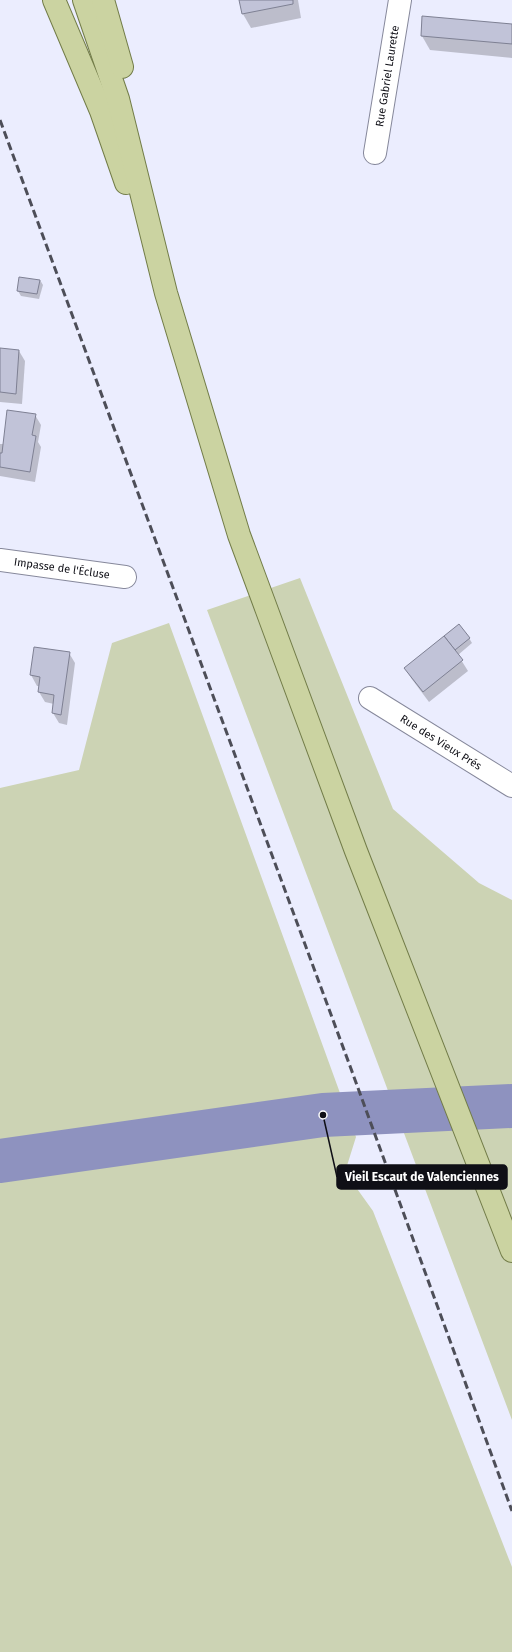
<svg xmlns="http://www.w3.org/2000/svg" width="512" height="1652" viewBox="0 0 512 1652" font-family="'Fira Sans',sans-serif">
	<rect width="100%" height="100%" fill="#ebedfe"/>
	<g fill="#ccd3b4">
		<polygon points="300,578 393,809 479,883 512,900 512,1420 207,610"/>
		<polygon points="169,623 356,1137 345,1172 373,1211 512,1567 512,1652 0,1652 0,788 79,770 112,643"/>
	</g>
	<g fill="#0003">
		<polygon points="240,0 298,0 301,18 251,28 243,14"/>
		<polygon points="512,25 512,58 430,50 422,36"/>
		<polygon points="40,280 43,285 39,299 21,296 18,291"/>
		<polygon points="0,349 19,351 25,361 22,404 0,402"/>
		<polygon points="35,415 41,425 38,442 41,447 35,482 0,476 0,444 4,444"/>
		<polygon points="469,638 472,643 458,655 468,671 429,702 411,678 405,668"/>
		<polygon points="35,648 69,653 75,663 67,725 59,723 53,713 54,704 45,702 39,692 40,686 37,686 31,675"/>
	</g>
	<g fill="none" stroke-linecap="round" stroke-linejoin="round">
		<polyline stroke="#8e92bf" stroke-width="44" points="0,1161 323,1115 512,1106"/>
	</g>
	<g fill="#c1c3d8" stroke="#7e8093">
		<polygon points="239,0 293,0 293,4 242,14"/>
		<polygon points="422,16 512,24 512,44 421,36"/>
		<polygon points="19,277 40,280 37,294 17,291"/>
		<polygon points="0,348 19,350 16,394 0,392"/>
		<polygon points="7,410 36,414 32,435 36,436 30,472 0,467 0,453 2,453"/>
		<polygon points="459,624 470,638 455,650 444,636"/>
		<polygon points="444,636 463,660 423,692 404,668"/>
		<polygon points="34,647 70,652 61,715 52,713 54,695 38,692 40,677 30,675"/>
	</g>
	<g fill="none" stroke-linecap="round" stroke-linejoin="round">
		<g stroke="#86889b" stroke-width="24">
			<g id="minor">
				<polyline points="375,153 400,0"/>
				<polyline points="0,560 125,577"/>
				<polyline points="370,698 512,786"/>
			</g>
		</g>
		<g stroke="#727c48" stroke-width="24">
			<g id="major">
				<polyline points="54,0 101,111 126,183"/>
				<polyline points="84,0 118,99 166,293 239,535 356,851 512,1251"/>
				<polyline points="103,0 122,67"/>
			</g>
		</g>
		<use href="#minor" stroke="#fff" stroke-width="22"/>
		<use href="#major" stroke="#cbd3a1" stroke-width="22"/>
		<polyline stroke="#4d4e58" stroke-width="3" stroke-dasharray="8 4" stroke-linecap="butt" points="0,120 350,1066 512,1511"/>
	</g>
	<g text-anchor="middle" stroke-width="4" stroke-linejoin="round" paint-order="stroke">
		<g font-size="11" fill="#0f0f16" stroke="#fff">
			<text transform="translate(387 76) rotate(-81)" y="4">Rue Gabriel Laurette</text>
			<text transform="translate(62 568) rotate(8)" y="4">Impasse de l'Écluse</text>
			<text transform="translate(441 742) rotate(32)" y="4">Rue des Vieux Prés</text>
		</g>
	</g>
	<path fill="none" stroke="#0f0f16" stroke-width="1.5" d="M323 1115L337 1177"/>
	<circle fill="#0f0f16" stroke="#fff" stroke-width="1.5" cx="323" cy="1115" r="4"/>
	<rect fill="#0f0f16" stroke="#0f0f16" stroke-width="1.5" x="337" y="1165" width="170" height="24" rx="4"/>
	<g font-size="12" text-anchor="middle" font-weight="bold" fill="#fff">
		<text x="422" y="1181">Vieil Escaut de Valenciennes</text>
	</g>
</svg>
